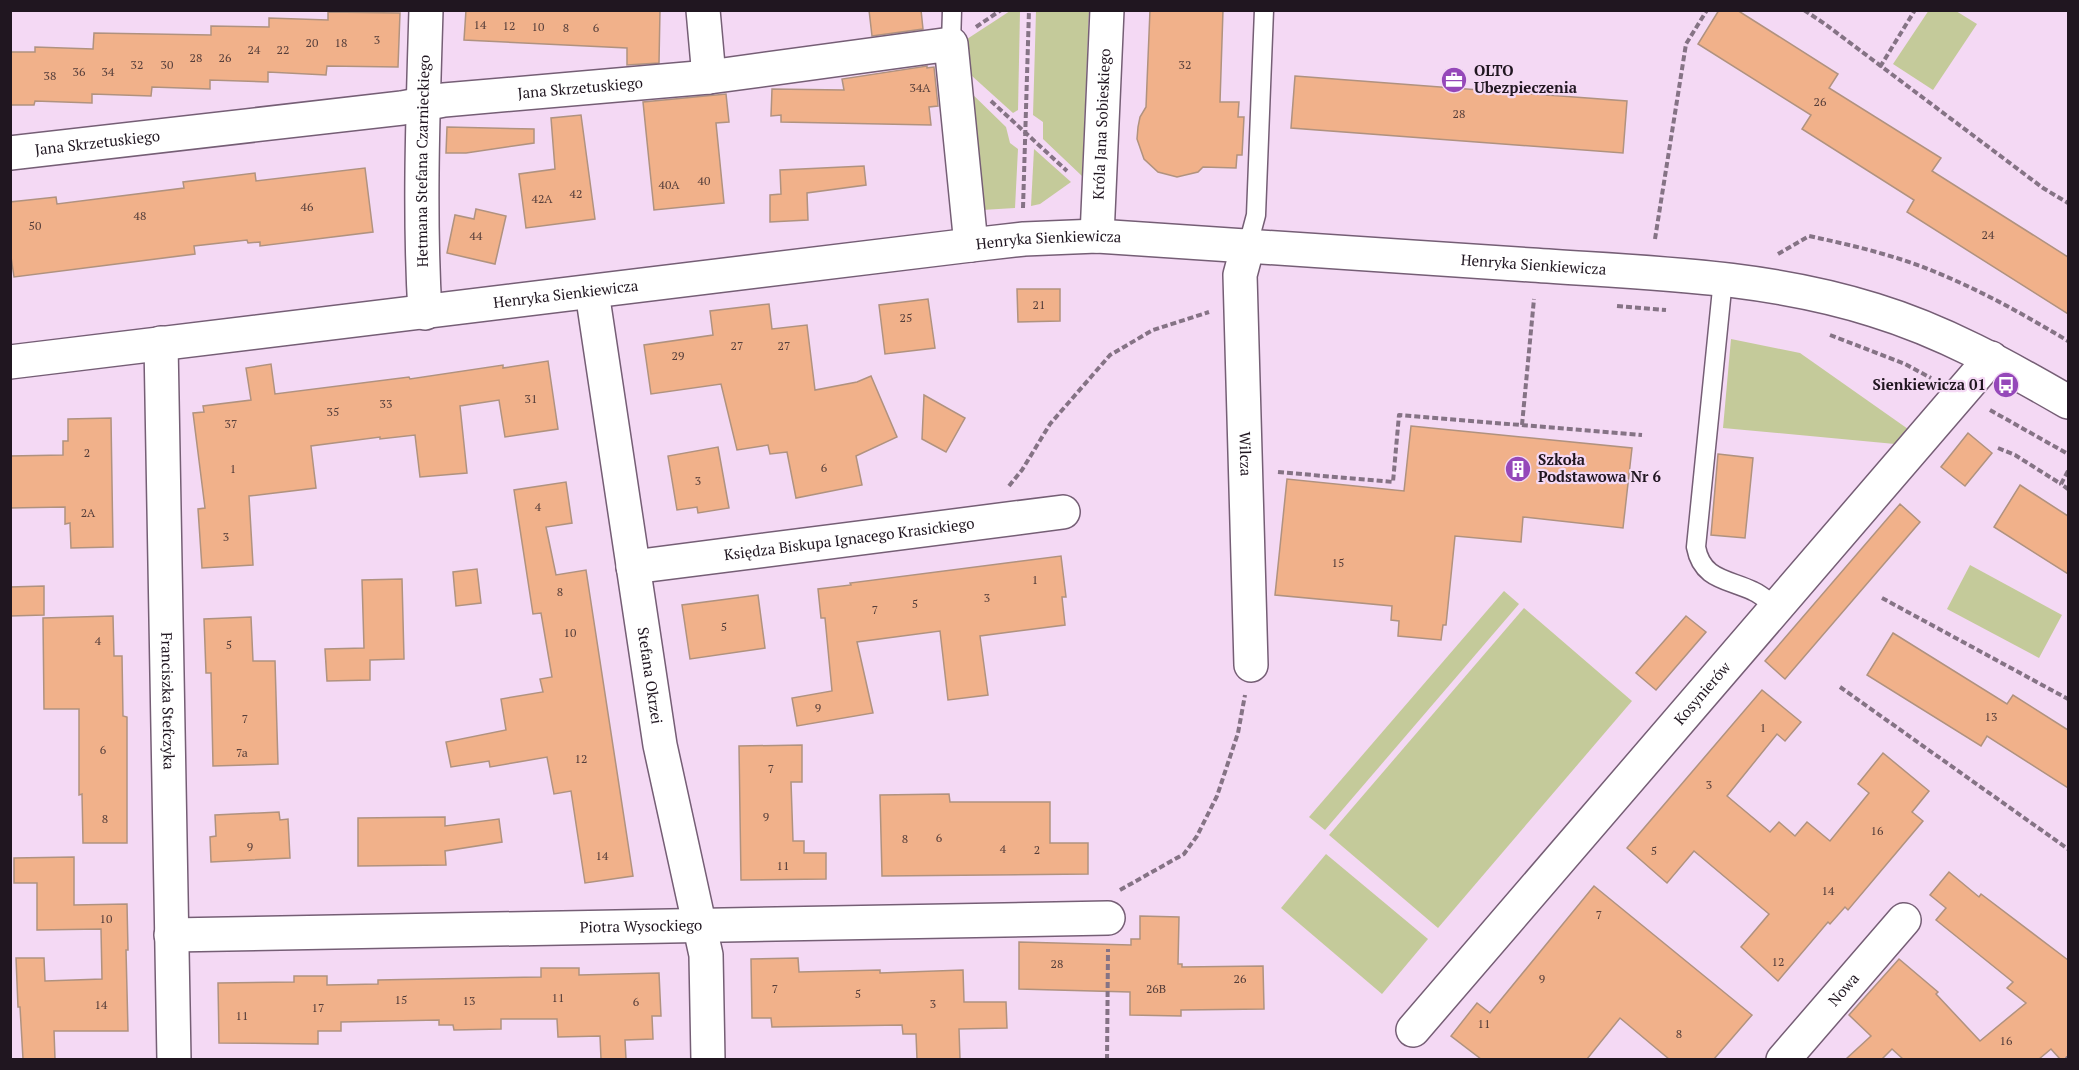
<svg xmlns="http://www.w3.org/2000/svg" width="2079" height="1070" viewBox="0 0 2079 1070" font-family="'PT Serif',serif">
	<rect width="100%" height="100%" fill="#f4d9f4"/>
	<g fill="#c4ca9a">
		<polygon points="1929,10 1956,11 1977,24 1933,90 1893,64"/>
		<polygon points="1010,11 1020,11 1018,110 1013,113 972,76 966,66 964,41"/>
		<polygon points="1036,11 1089,11 1082,176 1043,139 1043,122 1033,115"/>
		<polygon points="966,88 1006,127 1010,143 1018,149 1015,208 982,210"/>
		<polygon points="1034,149 1071,182 1040,204 1031,206"/>
		<polygon points="1731,339 1800,353 1908,429 1895,444 1723,428"/>
		<polygon points="1970,565 2062,615 2039,658 1947,609"/>
		<polygon points="1504,591 1519,604 1325,830 1309,817"/>
		<polygon points="1524,608 1632,701 1438,928 1329,835"/>
		<polygon points="1326,854 1428,939 1382,994 1281,908"/>
	</g>
	<g fill="#f1b18a" stroke="#b0927f" stroke-width="1.5">
		<polygon points="466,10 660,10 659,63 627,65 627,48 464,40"/>
		<polygon points="869,10 921,10 923,29 872,36"/>
		<polygon points="1150,10 1223,10 1220,102 1239,102 1238,117 1244,117 1242,155 1237,155 1236,168 1203,167 1198,172 1177,177 1158,172 1144,159 1137,139 1138,127 1140,117 1146,107"/>
		<polygon points="1719,10 1737,10 1838,74 1829,88 1941,158 1932,171 2068,257 2068,314 1907,212 1914,200 1802,129 1811,115 1698,44"/>
		<polygon points="328,12 400,13 398,67 327,66 326,75 268,72 268,82 210,80 210,89 152,87 151,96 92,94 92,103 35,101 34,105 10,105 10,52 35,52 35,47 93,49 94,33 211,35 211,26 269,27 269,18 328,20"/>
		<polygon points="927,66 927,68 934,67 938,106 929,107 931,125 781,122 781,115 771,116 772,89 844,90 842,79"/>
		<polygon points="1295,76 1627,101 1623,153 1291,128"/>
		<polygon points="726,94 729,122 716,123 724,203 654,210 643,102"/>
		<polygon points="581,115 595,219 526,228 519,174 555,169 551,118"/>
		<polygon points="447,127 534,129 534,143 466,153 446,153"/>
		<polygon points="864,166 866,185 807,193 808,220 770,222 770,195 781,194 780,170"/>
		<polygon points="365,168 373,232 260,246 260,242 248,243 247,240 194,246 195,254 14,277 10,250 10,202 56,197 57,204 184,188 183,182 255,173 256,181"/>
		<polygon points="476,209 506,216 495,264 447,253 455,215 474,219"/>
		<polygon points="1017,289 1060,289 1060,321 1018,322"/>
		<polygon points="928,299 935,348 885,354 879,305"/>
		<polygon points="769,304 772,329 807,325 815,390 857,382 871,376 897,437 856,456 862,485 796,498 787,452 770,454 768,445 737,450 721,384 651,394 644,345 713,335 710,311"/>
		<polygon points="548,361 558,429 505,437 499,400 460,406 467,473 420,477 415,435 380,439 380,437 311,446 316,488 249,496 253,565 202,568 198,509 205,508 193,413 204,412 203,406 251,400 246,368 271,364 275,394 409,377 410,379 503,365 503,368"/>
		<polygon points="924,395 965,418 946,452 922,439"/>
		<polygon points="111,418 113,547 71,548 70,523 65,524 65,507 10,508 10,456 63,455 63,441 68,441 68,419"/>
		<polygon points="1411,426 1632,448 1623,528 1523,517 1521,542 1455,536 1446,625 1443,625 1441,640 1398,636 1399,621 1391,620 1392,606 1275,595 1287,479 1404,491"/>
		<polygon points="1968,433 1992,453 1965,486 1941,467"/>
		<polygon points="718,447 729,508 698,513 697,507 677,510 668,456"/>
		<polygon points="1718,454 1753,458 1745,538 1711,535"/>
		<polygon points="566,482 572,523 546,527 556,575 586,570 633,876 585,883 571,791 554,794 547,757 490,767 489,761 451,767 446,742 506,730 501,699 543,692 540,679 552,677 541,613 533,614 514,490"/>
		<polygon points="2020,485 2068,516 2068,574 1994,527"/>
		<polygon points="1900,504 1920,522 1785,679 1765,661"/>
		<polygon points="1061,556 1066,597 1062,597 1065,625 980,636 988,695 948,700 940,631 857,642 873,713 797,726 792,698 832,691 825,618 821,618 818,589 851,585 850,583"/>
		<polygon points="477,569 481,603 456,606 453,572"/>
		<polygon points="402,579 404,659 370,660 370,680 327,681 325,649 364,648 362,580"/>
		<polygon points="44,586 44,615 10,616 10,587"/>
		<polygon points="758,595 765,648 690,659 682,605"/>
		<polygon points="113,616 114,656 122,656 123,716 127,717 127,843 83,843 82,794 79,795 79,709 44,709 43,618"/>
		<polygon points="1686,616 1706,632 1656,690 1636,673"/>
		<polygon points="251,617 253,661 275,661 278,764 213,766 211,673 206,673 204,619"/>
		<polygon points="1893,633 2007,704 2013,695 2068,730 2068,788 1987,736 1981,746 1867,675"/>
		<polygon points="1762,690 1801,722 1785,741 1777,734 1727,796 1770,832 1779,822 1795,836 1807,822 1830,841 1869,793 1858,784 1883,753 1929,791 1912,812 1923,821 1848,910 1845,907 1830,924 1828,922 1778,981 1741,947 1769,914 1694,851 1667,883 1627,848"/>
		<polygon points="802,745 802,782 791,782 793,841 804,841 804,853 826,853 826,879 741,880 739,746"/>
		<polygon points="949,794 950,802 1050,802 1050,843 1088,843 1088,874 882,876 880,795"/>
		<polygon points="279,812 280,820 288,819 290,858 211,862 210,837 216,836 215,815"/>
		<polygon points="445,817 445,826 499,819 502,842 445,851 446,865 358,866 358,818"/>
		<polygon points="74,857 74,905 127,904 128,950 126,950 128,1031 54,1031 55,1059 23,1059 20,1007 18,1007 16,958 44,958 45,981 102,979 101,929 37,930 37,883 14,883 14,858"/>
		<polygon points="1949,872 1979,897 1981,894 2068,960 2068,1059 2060,1059 2051,1049 2039,1059 1903,1059 1892,1049 1882,1059 1846,1059 1871,1036 1849,1015 1899,959 1938,992 1936,994 1980,1041 2026,1003 2007,988 2013,982 1936,920 1946,908 1930,895"/>
		<polygon points="1594,886 1752,1015 1714,1059 1669,1059 1620,1018 1587,1059 1481,1059 1451,1036 1477,1003 1490,1013"/>
		<polygon points="1140,916 1179,917 1178,964 1182,964 1182,967 1263,966 1264,1009 1181,1010 1181,1016 1130,1015 1130,992 1019,989 1019,942 1131,945 1131,939 1140,939"/>
		<polygon points="798,958 799,972 880,970 880,973 963,970 964,1002 1006,1002 1007,1028 959,1029 960,1059 917,1059 916,1034 903,1034 902,1025 772,1027 771,1018 752,1018 751,959"/>
		<polygon points="541,968 579,968 579,975 659,973 661,1016 652,1016 653,1039 625,1040 626,1059 601,1059 600,1036 558,1037 557,1019 501,1019 501,1029 454,1030 453,1025 439,1025 439,1020 341,1022 341,1031 318,1031 318,1044 219,1043 218,983 294,982 294,976 327,976 327,985 378,984 378,980 541,977"/>
	</g>
	<g fill="none" stroke-linecap="round" stroke-linejoin="round">
		<g stroke="#755e75" stroke-width="21">
			<g id="lane">
				<polyline points="951,44 952,10"/>
				<polyline points="1248,245 1256,215 1264,10"/>
				<path d="M1723 279 1696 547C1702 580 1728 579 1753 591 1762 595 1769 602 1777 608"/>
			</g>
		</g>
		<g stroke="#755e75" stroke-width="36">
			<g id="street">
				<polyline points="703,10 709,77"/>
				<path id="s1" d="M10 153 402 108 444 100 709 77 951 44 971 245"/>
				<path id="s2" d="M1097 236 1107 10"/>
				<path id="s3" d="M1248 245 1240 275 1251 665"/>
				<path id="s4" d="M592 292 660 745 706 955 708 1060"/>
				<path id="s5" d="M425 313C419 212 423 111 426 10"/>
				<path id="s6" d="M161 343 174 1060"/>
				<path id="s7" d="M633 567 1063 512"/>
				<path id="s8" d="M171 935 1108 918"/>
				<path id="s9" d="M1413 1030 1991 358"/>
				<path id="s10" d="M1783 1060 1904 920"/>
			</g>
		</g>
		<g stroke="#755e75" stroke-width="36">
			<g id="secondary">
				<path id="s11" d="M10 362 971 245 1024 239 1097 236C1242 245 1387 255 1532 265 1646 273 1764 275 1874 310 1943 331 2006 366 2068 402"/>
			</g>
		</g>
		<g stroke="#857385" stroke-width="4" stroke-dasharray="6 3" stroke-linecap="butt">
			<polyline points="1804,10 1825,24 2043,188 2068,203"/>
			<polyline points="976,27 1001,10"/>
			<polyline points="1880,67 1915,10"/>
			<polyline points="991,101 1067,171"/>
			<polyline points="1023,208 1029,10"/>
			<polyline points="1655,239 1686,44 1707,10"/>
			<path d="M1778 254 1809 236C1851 245 1894 255 1933 271 1980 290 2025 315 2068 341"/>
			<polyline points="1617,306 1666,310"/>
			<polyline points="1830,335 1905,364 1931,378"/>
			<polyline points="1990,410 2068,454"/>
			<polyline points="1522,425 1534,299"/>
			<polyline points="1998,448 2015,455 2061,484"/>
			<polyline points="2068,471 2061,484 2068,489"/>
			<polyline points="1278,472 1393,482 1399,415 1642,435"/>
			<polyline points="1009,486 1022,470 1050,424 1110,355 1153,330 1209,312"/>
			<polyline points="1882,598 2068,699"/>
			<polyline points="1840,687 2068,849"/>
			<polyline points="1120,890 1184,854 1197,836 1217,796 1238,733 1245,695"/>
			<polyline points="1107,1060 1108,949"/>
			<polyline points="2066,1060 2068,1057"/>
		</g>
		<use href="#lane" stroke="#fff" stroke-width="18"/>
		<use href="#street" stroke="#fff" stroke-width="33"/>
		<use href="#secondary" stroke="#fff" stroke-width="33"/>
	</g>
	<defs>
		<g id="office-disc" transform="scale(1.35)"><circle r="9.5" fill="#9548b9" stroke="#f4d9f4"/><path d="M-6-3h4V-5.5h4V-3h4V5H-6ZM-1-4.5V-3h2v-1.5ZM-6 0V1H6V0Z" fill="#fff"/></g>
		<g id="bus-disc" transform="scale(1.35)"><circle r="9.5" fill="#9548b9" stroke="#f4d9f4"/><path d="M-5-6H5V4H4V6H2V4H-2V6H-4V4H-5ZM-3.5-4V0h7V-4ZM-3.5 1.2v1.5H-2V1.2ZM2 1.2v1.5H3.5V1.2Z" fill="#fff"/></g>
		<g id="building-disc" transform="scale(1.35)"><circle r="9.5" fill="#9548b9" stroke="#f4d9f4"/><path d="M-4-6H4V6H1V3H-1V6H-4ZM-2.5-4.3h1.7v1.8h-1.7ZM.8-4.3h1.7v1.8H.8ZM-2.5-1h1.7V.8h-1.7ZM.8-1h1.7V.8H.8Z" fill="#fff"/></g>
	</defs>
	<g fill-rule="evenodd">
		<use href="#office-disc" x="1454" y="80"/>
		<use href="#bus-disc" x="2006" y="385"/>
		<use href="#building-disc" x="1518" y="469"/>
	</g>
	<g text-anchor="middle" stroke-width="4.5" stroke-linejoin="round" paint-order="stroke">
		<g font-size="12" fill="#543d3a">
			<text x="480" y="29">14</text>
			<text x="509" y="30">12</text>
			<text x="538" y="31">10</text>
			<text x="566" y="32">8</text>
			<text x="596" y="32">6</text>
			<text x="377" y="44">3</text>
			<text x="312" y="47">20</text>
			<text x="341" y="47">18</text>
			<text x="254" y="54">24</text>
			<text x="283" y="54">22</text>
			<text x="196" y="62">28</text>
			<text x="225" y="62">26</text>
			<text x="137" y="69">32</text>
			<text x="167" y="69">30</text>
			<text x="1185" y="69">32</text>
			<text x="79" y="76">36</text>
			<text x="108" y="76">34</text>
			<text x="50" y="80">38</text>
			<text x="920" y="92">34A</text>
			<text x="1820" y="106">26</text>
			<text x="1459" y="118">28</text>
			<text x="704" y="185">40</text>
			<text x="669" y="189">40A</text>
			<text x="576" y="198">42</text>
			<text x="542" y="203">42A</text>
			<text x="307" y="211">46</text>
			<text x="140" y="220">48</text>
			<text x="35" y="230">50</text>
			<text x="1988" y="239">24</text>
			<text x="476" y="240">44</text>
			<text x="1039" y="309">21</text>
			<text x="906" y="322">25</text>
			<text x="737" y="350">27</text>
			<text x="784" y="350">27</text>
			<text x="678" y="360">29</text>
			<text x="531" y="403">31</text>
			<text x="386" y="408">33</text>
			<text x="333" y="416">35</text>
			<text x="231" y="428">37</text>
			<text x="87" y="457">2</text>
			<text x="824" y="472">6</text>
			<text x="233" y="473">1</text>
			<text x="698" y="485">3</text>
			<text x="538" y="511">4</text>
			<text x="88" y="517">2A</text>
			<text x="226" y="541">3</text>
			<text x="1338" y="567">15</text>
			<text x="1035" y="584">1</text>
			<text x="560" y="596">8</text>
			<text x="987" y="602">3</text>
			<text x="915" y="608">5</text>
			<text x="875" y="614">7</text>
			<text x="724" y="631">5</text>
			<text x="570" y="637">10</text>
			<text x="98" y="645">4</text>
			<text x="229" y="649">5</text>
			<text x="818" y="712">9</text>
			<text x="1991" y="721">13</text>
			<text x="245" y="723">7</text>
			<text x="1763" y="732">1</text>
			<text x="103" y="754">6</text>
			<text x="242" y="757">7a</text>
			<text x="581" y="763">12</text>
			<text x="771" y="773">7</text>
			<text x="1709" y="789">3</text>
			<text x="766" y="821">9</text>
			<text x="105" y="823">8</text>
			<text x="1877" y="835">16</text>
			<text x="939" y="842">6</text>
			<text x="905" y="843">8</text>
			<text x="250" y="851">9</text>
			<text x="1003" y="853">4</text>
			<text x="1037" y="854">2</text>
			<text x="1654" y="855">5</text>
			<text x="602" y="860">14</text>
			<text x="783" y="870">11</text>
			<text x="1828" y="895">14</text>
			<text x="1599" y="919">7</text>
			<text x="106" y="923">10</text>
			<text x="1778" y="966">12</text>
			<text x="1057" y="968">28</text>
			<text x="1240" y="983">26</text>
			<text x="1542" y="983">9</text>
			<text x="775" y="993">7</text>
			<text x="1156" y="993">26B</text>
			<text x="858" y="998">5</text>
			<text x="558" y="1002">11</text>
			<text x="401" y="1004">15</text>
			<text x="469" y="1005">13</text>
			<text x="636" y="1006">6</text>
			<text x="933" y="1008">3</text>
			<text x="101" y="1009">14</text>
			<text x="318" y="1012">17</text>
			<text x="242" y="1020">11</text>
			<text x="1484" y="1028">11</text>
			<text x="1679" y="1038">8</text>
			<text x="2006" y="1045">16</text>
		</g>
		<g font-size="15" font-weight="bold" fill="#201620" stroke="#f4d9f4" text-anchor="start">
			<text x="1474" y="76">OLTO<tspan x="1474" dy="17">Ubezpieczenia</tspan></text>
			<text x="1986" y="390" text-anchor="end">Sienkiewicza 01</text>
			<text x="1538" y="465">Szkoła<tspan x="1538" dy="17">Podstawowa Nr 6</tspan></text>
		</g>
		<g font-size="15" fill="#201620" stroke="#f4d9f4">
			<text dy="5" stroke="none"><textPath href="#s1" startOffset="574">Jana Skrzetuskiego</textPath></text>
			<text dy="5" stroke="none"><textPath href="#s2" startOffset="112">Króla Jana Sobieskiego</textPath></text>
			<text dy="5" stroke="none"><textPath href="#s1" startOffset="88">Jana Skrzetuskiego</textPath></text>
			<text dy="5" stroke="none"><textPath href="#s5" startOffset="152">Hetmana Stefana Czarnieckiego</textPath></text>
			<text dy="5" stroke="none"><textPath href="#s11" startOffset="1046">Henryka Sienkiewicza</textPath></text>
			<text dy="5" stroke="none"><textPath href="#s11" startOffset="1532">Henryka Sienkiewicza</textPath></text>
			<text dy="5" stroke="none"><textPath href="#s11" startOffset="560">Henryka Sienkiewicza</textPath></text>
			<text dy="5" stroke="none"><textPath href="#s3" startOffset="210">Wilcza</textPath></text>
			<text dy="5" stroke="none"><textPath href="#s7" startOffset="218">Księdza Biskupa Ignacego Krasickiego</textPath></text>
			<text dy="5" stroke="none"><textPath href="#s4" startOffset="388">Stefana Okrzei</textPath></text>
			<text dy="5" stroke="none"><textPath href="#s9" startOffset="444">Kosynierów</textPath></text>
			<text dy="5" stroke="none"><textPath href="#s6" startOffset="358">Franciszka Stefczyka</textPath></text>
			<text dy="5" stroke="none"><textPath href="#s8" startOffset="470">Piotra Wysockiego</textPath></text>
			<text dy="5" stroke="none"><textPath href="#s10" startOffset="93">Nowa</textPath></text>
		</g>
	</g>
	<rect width="2079" height="1070" fill="none" stroke="#201620" stroke-width="24"/>
</svg>
